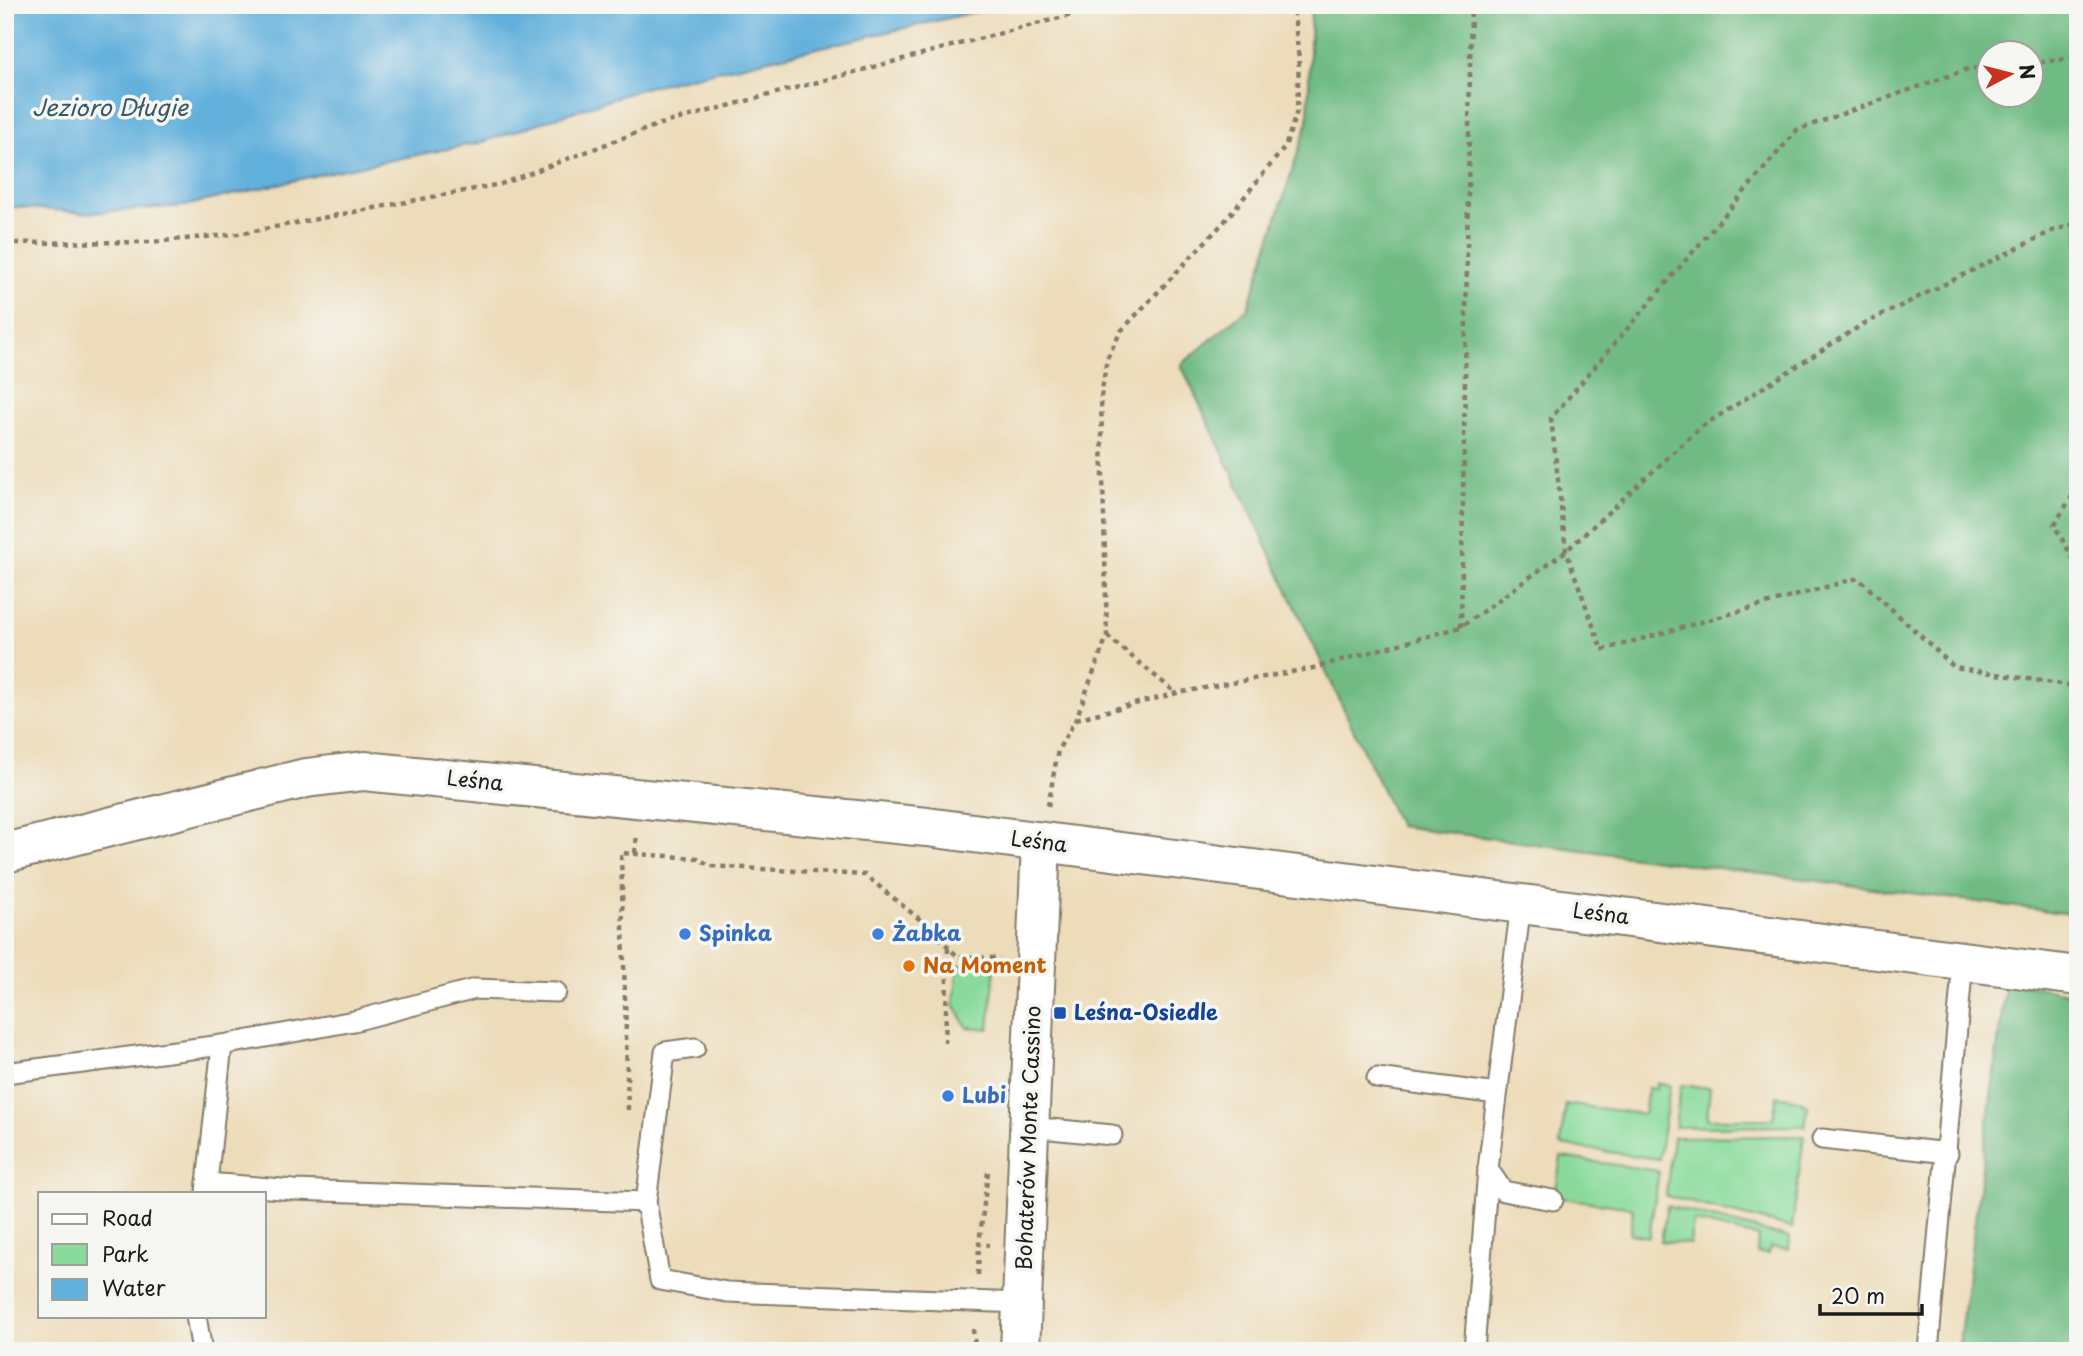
<svg xmlns="http://www.w3.org/2000/svg" width="2083" height="1356" viewBox="0 0 2083 1356" font-family="'Playpen Sans',sans-serif">
	<rect width="100%" height="100%" fill="#f6f6f2"/>
	<filter id="ink" filterUnits="userSpaceOnUse"><feTurbulence type="fractalNoise" baseFrequency=".0143" numOctaves="2"/><feDisplacementMap in="SourceGraphic" scale="14" xChannelSelector="R" yChannelSelector="G"/><feConvolveMatrix kernelMatrix="1 2 1 2 8 2 1 2 1" color-interpolation-filters="sRGB"/></filter>
	<filter id="wash" filterUnits="userSpaceOnUse"><feTurbulence type="fractalNoise" baseFrequency=".00686" numOctaves="4" result="noise"/><feDisplacementMap in="SourceGraphic" scale="28" xChannelSelector="R" yChannelSelector="G"/><feGaussianBlur stdDeviation="1.57" result="paint"/><feColorMatrix in="noise" values="0 0 0 0 0 0 0 0 0 0 0 0 0 0 0 0 0 1.4 0 .05"/><feComposite in="paint" operator="in"/></filter>
	<g filter="url(#wash)">
		<rect width="100%" height="100%" fill="#eddcb9"/>
		<g fill="#8adb9b" stroke="#537c5c" stroke-width="2">
			<polygon points="958,965 995,968 989,1029 967,1027 954,1004"/>
			<polygon points="1657,1083 1670,1085 1659,1159 1560,1145 1566,1104 1644,1114 1648,1088 1656,1089"/>
			<polygon points="1681,1085 1710,1088 1707,1119 1773,1119 1777,1096 1799,1100 1808,1106 1805,1126 1675,1127"/>
			<polygon points="1804,1136 1792,1228 1666,1196 1673,1137"/>
			<polygon points="1561,1157 1659,1171 1649,1237 1630,1234 1633,1208 1555,1197"/>
			<polygon points="1667,1206 1790,1238 1789,1249 1770,1247 1768,1254 1757,1253 1758,1237 1693,1221 1690,1244 1661,1241"/>
		</g>
		<g fill="#6fbb83" stroke="#466c50" stroke-width="2" fill-rule="evenodd">
			<path d="M1309 5H2078V915L1399 826 1181 365 1248 308 1308 121 1311 9ZM1988 52H2030V94H1988Z"/>
			<polygon points="2006,981 2078,995 2078,1351 1958,1351"/>
		</g>
		<polygon fill="#62b0dc" stroke="#3f667c" stroke-width="2" points="5,5 1006,5 647,87 483,142 331,172 184,206 87,213 5,206"/>
	</g>
	<g filter="url(#ink)">
		<g fill="none" stroke-linecap="round" stroke-linejoin="round">
			<g stroke="#847c6a" stroke-width="23">
				<g id="lane">
					<polyline points="695,1048 665,1052 646,1202 660,1280 727,1292 1022,1303"/>
					<polyline points="5,1073 222,1045"/>
					<polyline points="1377,1078 1497,1094"/>
					<polyline points="1030,1127 1112,1135"/>
					<polyline points="1822,1139 1948,1153"/>
					<polyline points="1488,1169 1503,1191 1553,1200"/>
					<polyline points="207,1183 222,1045 354,1021 475,989 556,992"/>
					<polyline points="206,1193 207,1183 294,1190 646,1202"/>
					<polyline points="196,1316 202,1351"/>
					<polyline points="1474,1351 1488,1169 1521,904"/>
					<polyline points="1928,1351 1963,961"/>
				</g>
			</g>
			<g stroke="#847c6a" stroke-width="42">
				<g id="street">
					<polyline points="5,853 306,778 364,771 927,827 2078,976"/>
					<polyline points="1020,1351 1041,842"/>
				</g>
			</g>
			<g stroke="#847c6a" stroke-width="4.5" stroke-dasharray="5 5" stroke-linecap="butt">
				<polyline points="2030,64 2078,57"/>
				<polyline points="1988,67 1968,69 1797,130 1551,418 1566,551 1602,650 1858,578 1954,667 2078,687"/>
				<polyline points="5,243 151,242 238,234 501,184 657,125 963,43 1087,11 1197,5"/>
				<polyline points="2078,487 2054,525 2078,567"/>
				<polyline points="1461,627 1471,5"/>
				<polyline points="1107,636 1176,693"/>
				<polyline points="1076,719 1177,693 1313,668 1461,627 1566,551 1701,427 1860,326 2052,231 2078,223"/>
				<polyline points="1048,806 1058,750 1076,719 1107,636 1101,397 1107,358 1121,331 1224,222 1285,147 1297,111 1299,59 1293,5"/>
				<polyline points="635,853 637,835"/>
				<polyline points="945,1043 948,947"/>
				<polyline points="628,1110 621,853 698,858 710,866 865,875 928,926 958,957 1000,958"/>
				<polyline points="988,1172 979,1244 989,1245"/>
				<polyline points="978,1275 979,1244"/>
				<polyline points="973,1329 975,1347 986,1349"/>
			</g>
			<use href="#lane" stroke="#fff" stroke-width="19"/>
			<use href="#street" stroke="#fff" stroke-width="38"/>
		</g>
	</g>
	<g fill="#3f7fe0" stroke="#f6f6f2" stroke-width="2.5">
		<circle cx="685" cy="934" r="7"/>
		<circle cx="878" cy="934" r="7"/>
		<circle cx="948" cy="1096" r="7"/>
	</g>
	<circle fill="#e8710a" stroke="#f6f6f2" stroke-width="2.5" cx="909" cy="966" r="7"/>
	<rect fill="#1a4fb4" stroke="#f6f6f2" stroke-width="2.5" x="1053" y="1006" width="14" height="14" rx="3.5"/>
	<g text-anchor="middle" stroke-width="7" stroke-linejoin="round" paint-order="stroke">
		<g font-size="21" fill="#1c1c1c" stroke="#f6f6f2">
			<text transform="translate(475 781) rotate(6)" y="7">Leśna</text>
			<text transform="translate(1039 842) rotate(7)" y="7">Leśna</text>
			<text transform="translate(1601 914) rotate(7)" y="7">Leśna</text>
			<text transform="translate(1029 1138) rotate(-88)" y="7">Bohaterów Monte Cassino</text>
		</g>
		<g font-size="21" font-weight="bold" fill="#366cbe" stroke="#f6f6f2" text-anchor="start">
			<text x="699" y="941">Spinka</text>
			<text x="892" y="941">Żabka</text>
			<text x="962" y="1103">Lubi</text>
		</g>
		<g font-size="21" font-weight="bold" fill="#c56008" stroke="#f6f6f2" text-anchor="start">
			<text x="923" y="973">Na Moment</text>
		</g>
		<g font-size="21" font-weight="bold" fill="#164399" stroke="#f6f6f2" text-anchor="start">
			<text x="1074" y="1020">Leśna-Osiedle</text>
		</g>
		<g font-size="23" font-style="italic" fill="#385769" stroke="#f6f6f2">
			<text x="110" y="116">Jezioro Długie</text>
		</g>
	</g>
	<rect width="2083" height="1356" fill="none" stroke="#f6f6f2" stroke-width="28"/>
	<rect x="38" y="1192" width="228" height="126" fill="#f6f6f2" stroke="#9f9f9c" stroke-width="2"/>
	<rect x="52" y="1214" width="35" height="10" fill="#ffffff" stroke="#9f9f9c" stroke-width="2"/>
	<text x="102" y="1226" font-size="21" fill="#1c1c1c">Road</text>
	<rect x="52" y="1244" width="35" height="21" fill="#8adb9b" stroke="#9f9f9c" stroke-width="2"/>
	<text x="102" y="1262" font-size="21" fill="#1c1c1c">Park</text>
	<rect x="52" y="1279" width="35" height="21" fill="#62b0dc" stroke="#9f9f9c" stroke-width="2"/>
	<text x="102" y="1296" font-size="21" fill="#1c1c1c">Water</text>
	<g transform="translate(2010 74) rotate(83)"><circle r="33" fill="#f6f6f2" stroke="#9f9f9c" stroke-width="2"/>
	<path d="M0-5L12 26L0 18L-12 26Z" fill="#c8321e"/>
	<text y="-10" font-size="19" font-weight="bold" text-anchor="middle" fill="#1c1c1c">N</text>
	</g>
	<path d="M1820 1304v10h102v-10" fill="none" stroke="#1c1c1c" stroke-width="3.5"/>
	<text x="1831" y="1304" font-size="21" fill="#1c1c1c" stroke="#f6f6f2" stroke-width="5" paint-order="stroke">20 m</text>
</svg>
